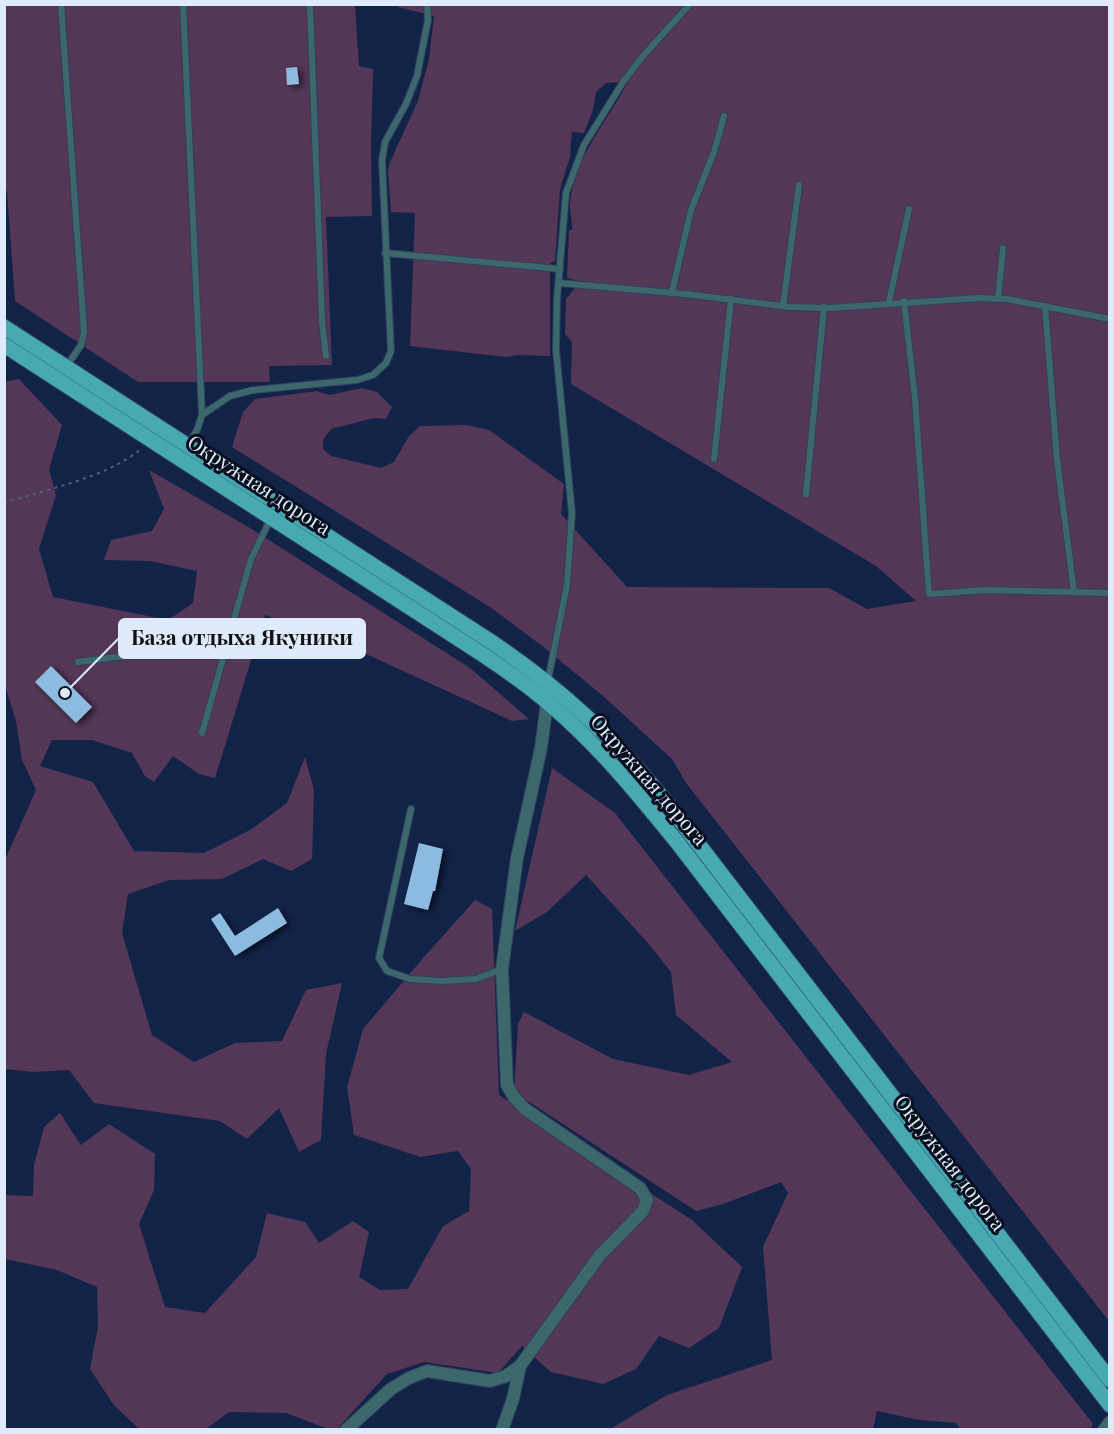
<svg xmlns="http://www.w3.org/2000/svg" width="1114" height="1434" viewBox="0 0 1114 1434" font-family="'Playfair Display',serif">
	<defs>
		<filter id="shadow"><feDropShadow dx="4" dy="2.5" stdDeviation="3" flood-color="#0009"/></filter>
	</defs>
	<rect width="100%" height="100%" fill="#122348"/>
	<g fill="#543657">
		<polygon points="5,5 355,5 359,66 373,69 371,147 372,216 326,217 332,365 269,366 270,382 138,382 15,301 7,191 5,191"/>
		<path d="M398 5H1109V1321L686 783 672 759 602 695 541 645 490 607 232 447 243 412 255 399 317 391 329 395 362 388 377 392 392 407 386 419 374 418 331 429 323 440V449L331 456 381 468 394 462 409 436 420 426 467 425 489 430 564 484 561 514 627 587 829 588 867 609 916 601 876 566 571 384 572 342 565 334 566 299 574 289 575 280 567 278 569 230H572C573 221 569 212 570 203 575 156 607 122 628 82L606 83 596 92 592 113 584 133 572 132 570 157 560 189 555 261 550 263V356L517 355 506 357 410 346 415 213 391 212 388 171 390 162 418 101 429 59 434 16 398 7Z"/>
		<polygon points="19,379 62,425 49,470 56,495 39,549 53,597 168,620 193,603 197,571 150,561 104,560 111,540 152,531 164,509 149,470 250,528 470,668 529,719 512,721 329,637 265,615 215,778 199,774 173,756 154,782 145,776 132,753 92,740 52,740 40,766 93,782 134,851 204,853 252,829 287,803 305,757 314,790 312,859 291,871 263,859 222,879 169,880 128,894 122,933 152,1035 194,1062 235,1043 282,1041 306,990 342,983 326,1054 321,1140 299,1152 279,1108 247,1139 220,1121 94,1103 69,1070 33,1072 5,1069 5,860 36,790 22,760 16,721 4,682 4,382"/>
		<polygon points="552,768 615,813 1093,1424 1090,1430 960,1429 956,1423 919,1420 877,1411 873,1429 610,1429 667,1395 772,1360 763,1247 788,1193 781,1182 723,1204 696,1211 514,1092 518,1024 524,1012 613,1059 689,1075 732,1062 676,1015 671,972 647,942 586,875 547,912 515,931"/>
		<polygon points="475,900 492,909 499,1095 692,1220 742,1267 719,1328 689,1348 659,1336 636,1369 603,1384 551,1372 522,1346 498,1373 424,1362 387,1374 337,1429 328,1429 286,1413 229,1412 206,1429 139,1429 113,1404 90,1369 98,1326 97,1287 57,1270 5,1259 4,1195 33,1196 34,1165 44,1127 60,1113 81,1145 109,1124 155,1154 154,1190 139,1224 165,1307 205,1313 256,1257 267,1213 305,1222 319,1243 353,1221 369,1232 359,1277 380,1290 408,1289 443,1226 469,1211 471,1169 458,1151 420,1157 354,1135 347,1087 363,1029 424,957"/>
	</g>
	<g fill="#8dbbe0" filter="url(#shadow)">
		<polygon points="297,67 299,84 287,85 286,68"/>
		<polygon points="51,666 92,707 76,723 35,682"/>
		<polygon points="419,843 443,849 435,891 433,891 428,910 404,904"/>
		<polygon points="278,908 287,923 235,956 211,919 220,913 235,936"/>
	</g>
	<g fill="none" stroke-linecap="round" stroke-linejoin="round">
		<g stroke="#2f3f61" stroke-width="8">
			<g id="service">
				<polyline points="61,4 84,332 81,345 66,367"/>
				<polyline points="183,4 202,415 197,430 188,445"/>
				<polyline points="310,4 322,321 326,356"/>
				<polyline points="385,253 560,269"/>
				<polyline points="559,283 685,294 790,307 830,308 979,298 1007,299 1110,319"/>
				<polyline points="672,292 691,210 714,152 724,116"/>
				<polyline points="998,299 1003,248"/>
				<polyline points="904,301 915,399 929,594 985,590 1110,593"/>
				<polyline points="889,302 909,209"/>
				<polyline points="783,306 799,185"/>
				<polyline points="1045,306 1057,459 1074,592"/>
				<polyline points="202,415 230,396 253,390 357,380 373,375 386,363 391,351 382,161 385,142 406,104 417,76 428,20 427,4"/>
				<polyline points="714,459 731,299"/>
				<polyline points="806,494 824,307"/>
				<polyline points="78,662 125,656 225,655"/>
				<polyline points="548,680 567,585 572,513 556,350 557,299 566,193 584,145 623,82 642,57 690,4"/>
				<polyline points="202,733 251,559 271,518"/>
				<polyline points="411,809 379,958 387,971 410,979 442,981 476,979 502,969"/>
			</g>
		</g>
		<g stroke="#2f3f61" stroke-width="14">
			<g id="minor">
				<polyline points="346,1430 391,1389 409,1378 427,1371 490,1381 506,1376 520,1366"/>
				<polyline points="502,1430 513,1399 520,1366 600,1255 643,1211 647,1200 640,1188 525,1109 514,1097 507,1085 502,969 517,858 541,748 548,695"/>
				<polyline points="1104,1430 1110,1422"/>
			</g>
		</g>
		<g stroke="#2f3f61" stroke-width="17">
			<g id="primary">
				<path d="M4 327 490 641C560 688 613 737 666 802L1110 1380"/>
				<path d="M4 345 482 654C506 670 530 687 552 706 599 746 638 794 677 842L1110 1405"/>
			</g>
		</g>
		<path stroke="#516080" stroke-width="2" stroke-dasharray="3 4.5" stroke-linecap="butt" d="M4 503C50 488 102 479 140 450"/>
		<use href="#service" stroke="#3c676b" stroke-width="6"/>
		<use href="#minor" stroke="#3c676b" stroke-width="12"/>
		<use href="#primary" stroke="#47a9b1" stroke-width="15"/>
	</g>
	<g text-anchor="middle" stroke-width="6" stroke-linejoin="round" paint-order="stroke">
		<g font-size="20" fill="#dfeafd" stroke="#060e1e">
			<text transform="translate(259 485) rotate(33)" y="7">Окружная дорога</text>
			<text transform="translate(649 780) rotate(49)" y="7">Окружная дорога</text>
			<text transform="translate(950 1163) rotate(52)" y="7">Окружная дорога</text>
		</g>
	</g>
	<path fill="none" stroke="#dfeafd" stroke-width="2" d="M65 693L119 638"/>
	<circle fill="#dfeafd" stroke="#060e1e" stroke-width="2" cx="65" cy="693" r="6"/>
	<rect fill="#dfeafd" stroke="#dfeafd" stroke-width="2" x="119" y="619" width="246" height="39" rx="6"/>
	<g font-size="21" text-anchor="middle" font-weight="bold" fill="#111">
		<text x="242" y="645">База отдыха Якуники</text>
	</g>
	<rect width="1114" height="1434" fill="none" stroke="#dfeafd" stroke-width="12"/>
</svg>
